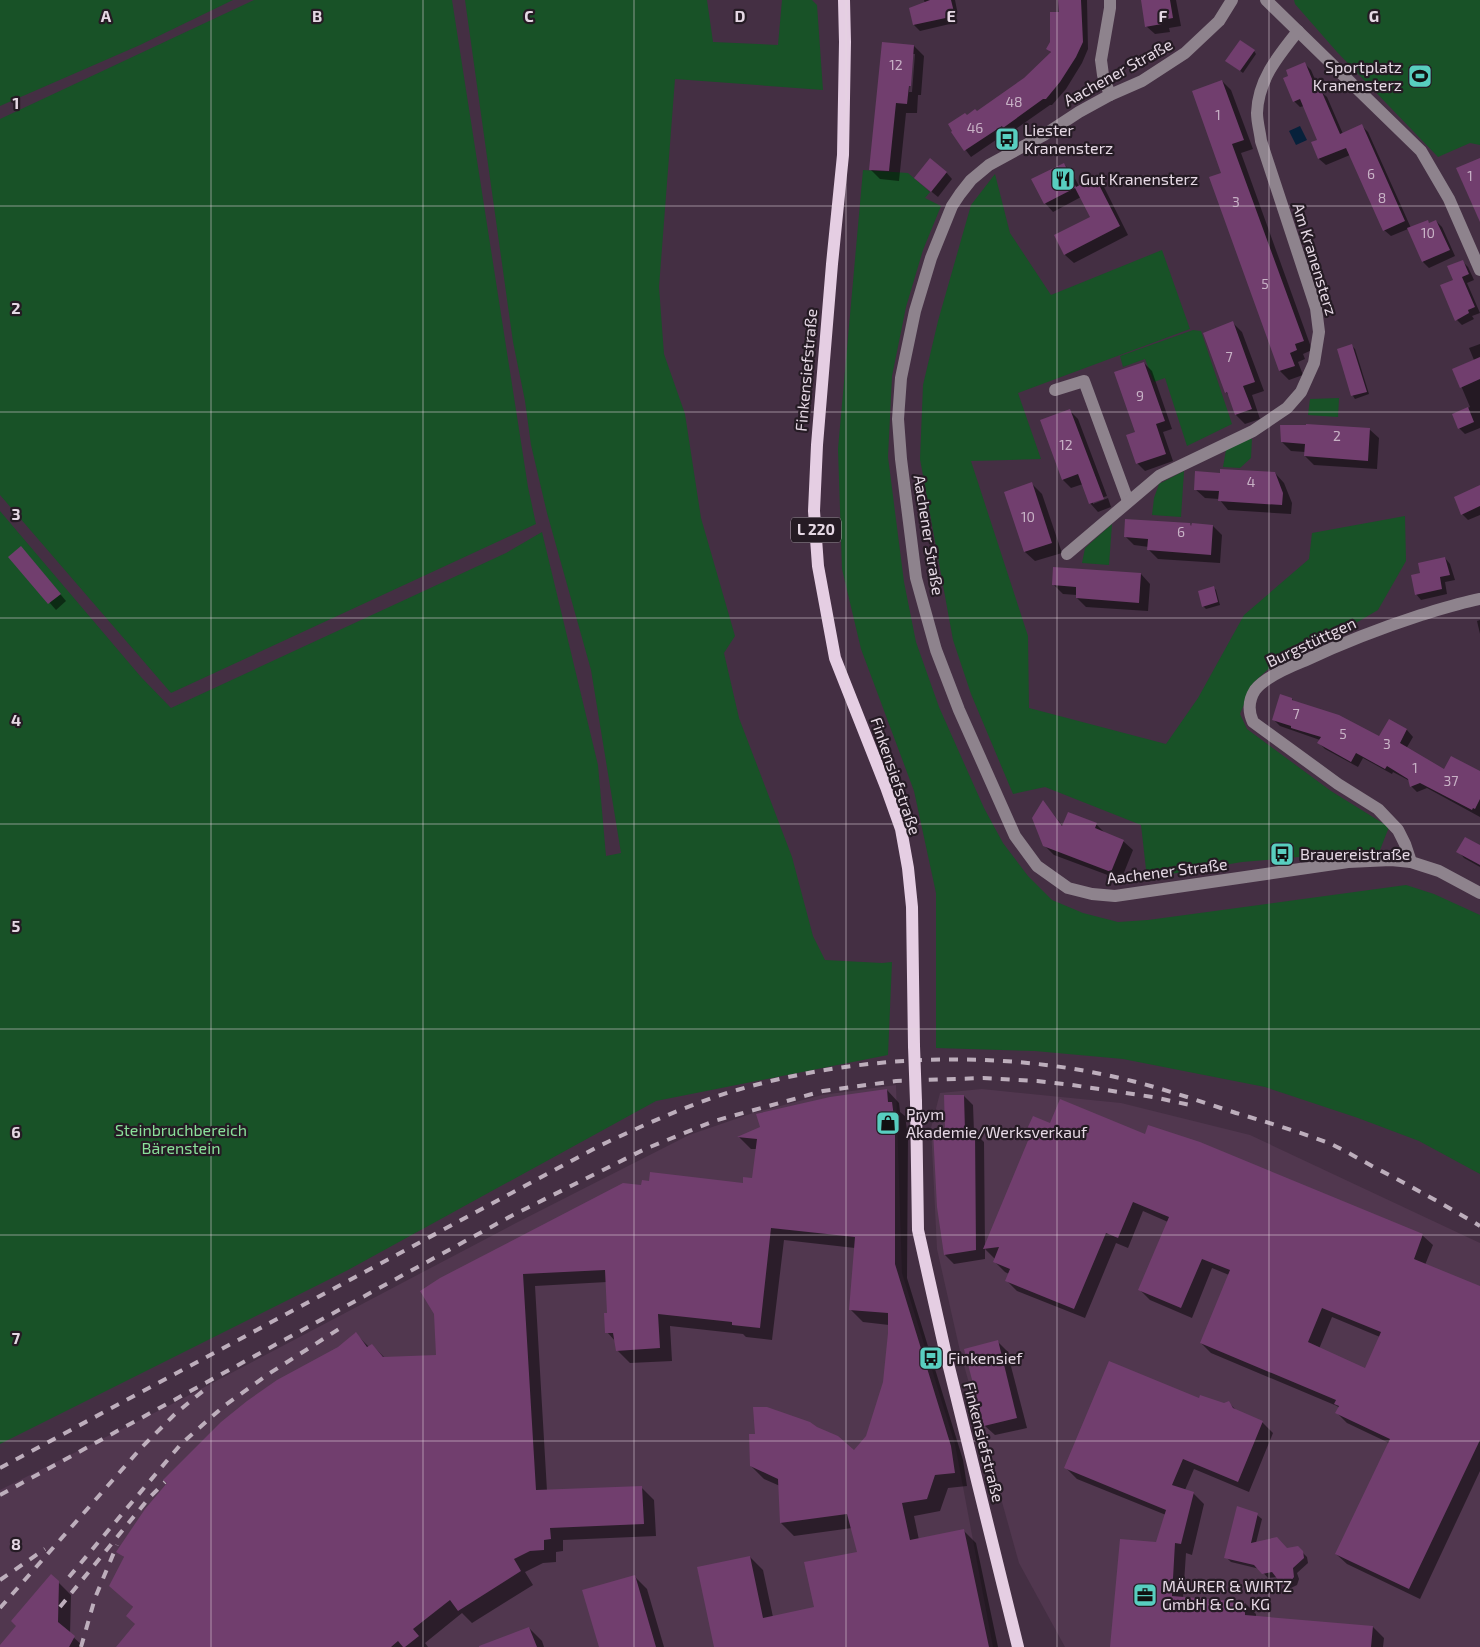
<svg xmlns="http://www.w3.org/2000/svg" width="1480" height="1647" viewBox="0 0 1480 1647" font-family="'Exo 2',sans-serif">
	<rect width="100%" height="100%" fill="#442f43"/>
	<g fill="#51374f">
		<polygon points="896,1085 902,1273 955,1444 993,1647 0,1647 0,1490 176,1402 516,1223 689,1135 753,1113 822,1095"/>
		<polygon points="982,1089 1121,1103 1250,1135 1480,1243 1480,1647 1065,1647 1019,1563 960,1351 937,1249 931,1128 940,1093"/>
	</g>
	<g fill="#185227">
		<polygon points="0,0 233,0 140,45 0,106"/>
		<polygon points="254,0 452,0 528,487 536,524 171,693 0,495 0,119"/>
		<polygon points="465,0 707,0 713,42 778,45 782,0 812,0 817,5 823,90 675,79 659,287 664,354 685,414 701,518 735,636 724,653 739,718 792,857 813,936 825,960 882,963 892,962 888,1055 656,1101 348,1270 0,1444 0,511 141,677 171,708 506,553 542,532 598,765 606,856 621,853 591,670 547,513 531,445 525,401 513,342"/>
		<polygon points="1294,0 1480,0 1480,145 1470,143 1438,157 1337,52 1295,4"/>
		<polygon points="863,170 908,173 930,192 925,198 941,206 923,250 906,307 892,376 888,457 904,582 916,642 939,707 984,808 1003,843 1028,876 1052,900 1083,913 1118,922 1148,920 1406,885 1434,894 1480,915 1480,1174 1419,1141 1358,1118 1265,1087 1123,1059 1035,1051 936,1048 936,893 914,791 861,649 842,569 838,449"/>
		<polygon points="995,174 1010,233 1051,295 1162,250 1190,329 1018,393 1041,459 971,461 1028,636 1029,708 1166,744 1198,698 1244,615 1309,559 1312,533 1405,516 1406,561 1378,610 1320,644 1274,664 1253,683 1240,714 1247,729 1331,791 1389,827 1380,850 1242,862 1147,878 1141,825 1045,787 1013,794 971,694 953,640 920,459 923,385 938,321 971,205"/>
		<polygon points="1193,330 1201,331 1232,424 1187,446 1165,378 1154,382 1145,359 1123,367 1120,356"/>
		<polygon points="1339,398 1338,417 1308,415 1310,399"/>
		<polygon points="1252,438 1251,458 1240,468 1223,467 1226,450"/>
		<polygon points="1184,471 1181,517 1152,515 1154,498 1159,484"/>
		<polygon points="1112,524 1109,565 1082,563 1085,548"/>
	</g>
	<polygon fill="#07213b" points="1300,126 1307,140 1296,145 1289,131"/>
	<g fill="#0007" fill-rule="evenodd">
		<polygon points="924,0 955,0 957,10 953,11 954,23 920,31 914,25 925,3"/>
		<polygon points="1059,0 1087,0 1088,49 1082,63 1066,89 1052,105 1050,105 1010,133 1009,131 971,157 952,132 967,116 977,112 1025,79 1051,53 1048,49 1052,42 1060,13"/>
		<polygon points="1142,0 1176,0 1181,26 1169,28 1170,32 1155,34 1146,26"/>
		<path d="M914 46 924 56 921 95H918L917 113H906L899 181 880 179 870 169ZM912 54H915L912 92H909Z"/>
		<polygon points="1254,51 1256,54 1243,73 1230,63"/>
		<polygon points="1305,64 1311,70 1320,91 1327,97 1343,134 1362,126 1368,132 1411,228 1427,221 1430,224 1436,221 1442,227 1455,256 1429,268 1423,262 1408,229 1391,236 1384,230 1350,155 1326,165 1319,159 1312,143 1319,140 1304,106 1300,107 1294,101"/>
		<polygon points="1222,81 1231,90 1253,149 1241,153 1312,350 1303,354 1305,359 1298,362 1303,375 1289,380 1280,371 1223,173"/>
		<polygon points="1064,164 1072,173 1079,186 1095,179 1104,187 1128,235 1074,263 1065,255 1092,217 1081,197 1053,212 1045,203"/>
		<polygon points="946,172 952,179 938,197 922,184"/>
		<polygon points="1462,261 1468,267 1474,280 1467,283 1480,313 1472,316 1474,319 1462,325 1457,320 1455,281"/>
		<polygon points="1233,323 1242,332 1264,391 1252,395 1260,419 1245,424 1236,415 1229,396 1226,392"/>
		<polygon points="1480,344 1480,428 1465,434 1459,428 1453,415 1470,407 1454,369 1474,360 1469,348"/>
		<polygon points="1352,346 1355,349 1369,394 1355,399 1353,396 1338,350"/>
		<polygon points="1144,363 1152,371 1172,429 1163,432 1173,461 1145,471 1137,463 1137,432"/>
		<polygon points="1070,411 1078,419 1107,496 1093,501 1093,504 1108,498 1111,507 1098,512 1090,503 1083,484 1071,488 1063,480"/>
		<polygon points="1369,429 1379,438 1377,469 1314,465 1305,456 1305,452 1291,451 1282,442"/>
		<polygon points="1275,473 1284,483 1292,503 1291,514 1228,510 1219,499 1205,498 1195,489 1221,474"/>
		<polygon points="1032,484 1042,494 1062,553 1035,561 1025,552"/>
		<polygon points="1480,486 1480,515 1468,520 1462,514"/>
		<polygon points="1190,524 1193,527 1213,526 1222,535 1220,563 1158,559 1149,550 1149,547 1134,545 1125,536"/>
		<polygon points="27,554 66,601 56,610 10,557"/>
		<polygon points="1445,558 1450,564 1455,580 1445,582 1447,594 1421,600 1416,594 1422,574"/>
		<polygon points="1141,574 1150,584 1148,611 1086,607 1077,598 1077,595 1063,594 1053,584"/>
		<polygon points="1213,587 1216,590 1220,605 1206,609 1203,606"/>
		<polygon points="1480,620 1480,634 1477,621"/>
		<polygon points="1292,699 1295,703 1379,738 1389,720 1407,730 1413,737 1406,749 1445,771 1480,773 1480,817 1427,788 1417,792 1411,786 1410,781 1393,772 1392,774 1363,758 1358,767 1325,749 1319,743 1320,740 1280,726 1273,719"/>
		<polygon points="1043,802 1063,826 1068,813 1097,825 1106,834 1123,841 1133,850 1121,880 1054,855 1044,845"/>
		<polygon points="1480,846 1480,867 1464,858 1458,851"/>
		<polygon points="887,1090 899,1103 900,1112 905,1116 908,1137 907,1278 963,1460 967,1486 948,1488 940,1511 914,1516 919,1540 963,1530 976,1543 998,1647 715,1647 750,1557 763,1570 773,1617 815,1608 859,1553 852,1528 794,1536 781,1523 780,1486 764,1479 751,1466 854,1452 867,1436 885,1383 889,1325 863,1322 850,1309 855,1248 784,1240 772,1340 746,1337 743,1334 670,1326 672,1361 630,1363 617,1350 616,1342 607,1332 609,1314 607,1282 535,1286 547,1491 641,1487 654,1500 656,1536 563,1540 563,1551 556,1552 556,1562 543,1563 525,1572 533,1585 472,1623 462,1613 425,1643 428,1647 118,1647 137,1625 134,1608 111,1586 125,1558 118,1552 355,1333 369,1347 372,1345 385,1358 438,1356 435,1314 642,1186 744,1184 753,1179 757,1149 751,1149 739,1137"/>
		<path d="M964 1096 973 1105 974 1132 984 1142 985 1248 1033 1133 1029 1129 1051 1125 1145 1136 1422 1235 1433 1245 1425 1265 1480 1287V1471L1420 1599 1347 1564 1336 1554 1389 1443 1347 1423 1337 1413 1339 1408 1337 1406 1211 1353 1201 1343 1229 1275 1212 1268 1192 1318 1150 1300 1140 1290 1168 1222 1143 1211 1128 1248 1116 1243 1085 1318 1017 1291 1006 1280 1009 1274 1005 1272 995 1262V1259L985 1249V1259L954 1264 945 1255 946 1132ZM1332 1317 1380 1337 1365 1370 1319 1349Z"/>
		<polygon points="997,1341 1007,1351 1027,1428 995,1435 985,1426"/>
		<polygon points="1199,1399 1224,1405 1228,1402 1238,1412 1262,1422 1273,1433 1249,1492 1194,1469 1185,1490 1193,1493 1204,1504 1192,1555 1186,1553 1183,1598 1245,1603 1256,1614 1256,1617 1373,1627 1384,1638 1383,1647 1112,1647 1157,1543 1166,1515 1077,1479 1066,1468"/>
		<polygon points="1257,1515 1262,1519 1256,1543 1287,1549 1297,1547 1307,1557 1308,1563 1297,1573 1299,1579 1297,1585 1291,1588 1286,1586 1277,1577 1268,1578 1260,1569 1231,1562 1226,1557"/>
		<polygon points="634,1576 647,1589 664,1647 600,1647"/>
		<polygon points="58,1582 71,1595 70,1634 84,1647 0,1647"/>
		<polygon points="529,1628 542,1641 544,1647 481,1647"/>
	</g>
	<g fill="#713e6e" fill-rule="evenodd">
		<polygon points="930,0 951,0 955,16 913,25 909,8"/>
		<polygon points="1058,0 1081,0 1083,42 1076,57 1060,82 1046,99 1043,99 1003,128 1002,126 964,151 951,132 952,131 948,124 965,113 967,115 975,109 977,111 1024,78 1051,52 1046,49 1050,42 1050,12 1059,12"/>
		<polygon points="1141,0 1170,0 1173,18 1162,20 1162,24 1145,27"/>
		<polygon points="1240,40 1255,50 1240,71 1225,61"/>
		<polygon points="882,42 914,45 911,86 909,86 907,104 896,103 889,171 869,170"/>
		<polygon points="1305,62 1317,91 1321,90 1340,134 1362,124 1405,221 1383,231 1346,148 1318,159 1311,142 1317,140 1300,99 1293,102 1283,78 1288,76 1286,70"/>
		<polygon points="1222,80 1244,140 1232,144 1304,341 1295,344 1297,350 1290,353 1295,366 1279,371 1209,177 1221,173 1192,91"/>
		<polygon points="930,158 947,172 931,192 914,178"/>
		<polygon points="1480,158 1480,222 1456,168"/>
		<polygon points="1064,163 1076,187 1095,177 1120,226 1064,255 1054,235 1090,217 1075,188 1044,204 1031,179"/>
		<polygon points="1428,220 1429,223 1436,220 1450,250 1422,262 1407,228"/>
		<polygon points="1463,260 1469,274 1462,277 1475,307 1468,310 1469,313 1455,321 1440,285 1453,280 1447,266"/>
		<polygon points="1233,321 1255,382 1243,386 1252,409 1235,415 1227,392 1225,393 1203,333"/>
		<polygon points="1352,344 1367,392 1351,396 1337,349"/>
		<polygon points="1480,357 1480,379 1460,388 1452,369"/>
		<polygon points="1144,362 1165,421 1156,424 1166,454 1136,464 1126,435 1135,432 1114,372"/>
		<polygon points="1468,407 1474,422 1458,429 1452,414"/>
		<polygon points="1070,409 1104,499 1089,504 1078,474 1062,480 1040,420"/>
		<polygon points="1306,424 1370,428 1368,461 1304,456 1305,444 1281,442 1280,425 1306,425"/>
		<polygon points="1220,469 1275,472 1283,493 1282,505 1218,501 1219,491 1194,490 1195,471 1220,473"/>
		<polygon points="1032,482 1052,543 1024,552 1004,492"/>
		<polygon points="1480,485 1480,506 1461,515 1454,497"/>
		<polygon points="1125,519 1190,523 1191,526 1192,523 1213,525 1211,555 1147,550 1148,539 1124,537"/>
		<polygon points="21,546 61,594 48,604 8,557"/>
		<polygon points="1445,557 1450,575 1440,577 1442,589 1415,595 1411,575 1420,573 1418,563"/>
		<polygon points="1053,567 1141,573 1139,603 1076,598 1076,587 1052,585"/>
		<polygon points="1214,586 1218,602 1202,607 1198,591"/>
		<polygon points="1280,694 1292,698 1292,700 1339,715 1379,736 1389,719 1407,729 1400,743 1444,769 1451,756 1480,771 1480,799 1475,809 1473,808 1472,810 1420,783 1410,787 1408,779 1387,766 1385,769 1356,753 1351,762 1317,743 1321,737 1291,728 1291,726 1272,720"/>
		<polygon points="1043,800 1062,826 1068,812 1097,823 1095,828 1124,840 1111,872 1043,846 1032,818"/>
		<polygon points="1465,837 1480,845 1480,865 1456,852"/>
		<polygon points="887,1089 888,1102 892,1102 895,1124 895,1264 951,1446 955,1473 935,1475 927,1499 902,1503 910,1540 964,1529 989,1647 714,1647 697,1567 750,1556 763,1618 814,1607 804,1562 857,1552 847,1514 780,1523 778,1479 750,1466 749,1434 755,1434 753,1407 767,1407 810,1422 817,1427 838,1436 854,1450 866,1436 883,1382 888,1333 888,1313 849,1310 855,1237 771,1228 760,1328 732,1325 732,1322 658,1314 660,1348 616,1351 613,1333 605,1333 604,1313 607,1313 605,1270 523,1274 536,1490 642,1486 644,1524 550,1528 551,1539 544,1540 544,1550 530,1551 514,1559 521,1571 458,1611 450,1600 413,1629 419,1636 405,1647 403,1647 398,1641 391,1647 116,1647 135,1624 126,1616 133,1607 109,1586 124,1557 116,1552 145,1509 167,1483 163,1480 221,1422 247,1401 277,1380 338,1347 356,1332 367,1347 372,1344 383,1357 436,1355 434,1314 420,1291 440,1278 623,1183 641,1185 642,1180 649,1181 650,1172 743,1183 743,1177 752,1178 757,1139 737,1137 760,1127 756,1114 830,1097"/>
		<polygon points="944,1095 964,1095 965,1131 975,1131 976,1250 944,1255 937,1207 933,1131 945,1131"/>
		<path d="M1060 1099 1145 1134 1148 1125 1200 1142 1423 1234 1414 1259 1480 1286V1440L1409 1589 1335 1554 1390 1439 1335 1413 1339 1406 1334 1404 1336 1400 1200 1343 1230 1270 1202 1259 1181 1308 1138 1290 1169 1217 1133 1202 1118 1238 1106 1233 1074 1309 1005 1281 1010 1269 993 1262 999 1247 983 1249 1032 1131 1027 1129 1033 1116 1050 1123ZM1322 1308 1381 1332 1365 1368 1308 1342Z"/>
		<polygon points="998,1340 1017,1418 984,1426 964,1349"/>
		<polygon points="1109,1361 1199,1398 1200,1395 1224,1403 1229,1401 1233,1408 1263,1421 1238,1482 1183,1459 1172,1485 1194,1492 1181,1544 1175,1543 1172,1596 1245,1602 1245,1615 1373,1626 1371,1647 1110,1647 1120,1539 1156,1542 1166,1510 1064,1468"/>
		<polygon points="1237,1506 1258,1513 1251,1543 1277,1537 1287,1548 1298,1546 1303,1551 1304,1558 1293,1568 1294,1577 1289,1583 1286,1584 1279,1581 1272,1572 1262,1574 1254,1565 1224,1558"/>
		<polygon points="51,1574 59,1581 58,1622 75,1636 69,1647 0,1647 0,1645 16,1626 11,1621"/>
		<polygon points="635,1575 656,1647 599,1647 582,1590"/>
		<polygon points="529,1627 537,1647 479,1647 479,1646"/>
	</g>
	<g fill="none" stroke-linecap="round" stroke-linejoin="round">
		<g stroke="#8e838d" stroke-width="12">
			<polyline points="1110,0 1110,8 1101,60 1103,75 1110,95"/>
			<polyline points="1232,0 1219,21 1185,53 1142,81 1110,95 1079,112 1044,135 989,165 971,180 960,194 952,206 931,258 915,311 901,378 898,419 901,459 916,578 936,650 959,710 1015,836 1037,866 1068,888 1092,894 1115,896 1348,862 1391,860 1411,862 1439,871 1480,893"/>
			<polyline points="1266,0 1421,151 1449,199 1480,270"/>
			<polyline points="1055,390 1084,381 1128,501"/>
			<path d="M1067 554 1159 476 1253 431 1287 408 1301 392 1314 363 1319 332 1316 308 1261 141C1260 132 1257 122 1257 113 1258 80 1278 56 1298 31"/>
			<path d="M1411 862 1405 844 1398 830 1378 809 1338 784 1253 722C1248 711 1248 701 1255 690 1265 677 1289 667 1304 661 1342 643 1381 628 1421 615 1441 609 1460 603 1480 599"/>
		</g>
		<g stroke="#e5cee3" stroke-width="12">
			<polyline points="844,0 845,42 843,155 832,264 817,445 814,511 818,566 835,658 886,787 901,829 908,868 912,907 914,1046"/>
			<polyline points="916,1102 918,1230 946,1355 1018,1647"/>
		</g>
		<g stroke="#bdaebc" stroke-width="4" stroke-dasharray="9 9" stroke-linecap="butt">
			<path d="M0 1468 599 1146C644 1125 689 1104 737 1090 861 1054 999 1049 1124 1079 1162 1088 1199 1101 1236 1113 1267 1122 1299 1132 1329 1143 1344 1150 1359 1159 1374 1167 1410 1186 1445 1205 1480 1226"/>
			<polyline points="0,1495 513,1215 645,1149 714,1121 823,1091 896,1081 983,1078 1037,1081 1072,1085 1153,1097 1190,1105"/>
			<polyline points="69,1577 181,1444 224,1406 270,1373 342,1327"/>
			<polyline points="0,1580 45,1549"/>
			<polyline points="60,1607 149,1498 165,1482"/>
			<polyline points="0,1608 141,1448 176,1413 203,1391"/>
			<polyline points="81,1647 95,1598 117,1545"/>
		</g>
		<polyline stroke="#e5cee3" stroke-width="12" points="914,1046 916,1102"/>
	</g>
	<path fill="none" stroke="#e5d8e4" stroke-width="1" stroke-opacity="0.55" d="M211 0V1647M423 0V1647M634 0V1647M846 0V1647M1057 0V1647M1269 0V1647M0 206H1480M0 412H1480M0 618H1480M0 824H1480M0 1029H1480M0 1235H1480M0 1441H1480"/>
	<defs>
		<g id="stadium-square" transform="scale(1.25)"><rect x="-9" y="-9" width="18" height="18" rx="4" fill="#58cec0" stroke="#251b24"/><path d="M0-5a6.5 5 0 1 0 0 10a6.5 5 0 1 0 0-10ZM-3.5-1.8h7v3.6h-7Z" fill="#111"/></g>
		<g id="bus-square" transform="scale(1.25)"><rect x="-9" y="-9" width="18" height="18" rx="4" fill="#58cec0" stroke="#251b24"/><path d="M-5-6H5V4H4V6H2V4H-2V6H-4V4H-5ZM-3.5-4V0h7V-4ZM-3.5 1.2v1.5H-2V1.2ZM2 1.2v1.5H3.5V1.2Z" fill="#111"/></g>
		<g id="restaurant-square" transform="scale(1.25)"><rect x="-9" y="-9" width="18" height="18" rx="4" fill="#58cec0" stroke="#251b24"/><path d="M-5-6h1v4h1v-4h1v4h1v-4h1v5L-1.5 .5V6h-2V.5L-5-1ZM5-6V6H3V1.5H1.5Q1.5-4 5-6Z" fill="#111"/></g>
		<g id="shop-square" transform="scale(1.25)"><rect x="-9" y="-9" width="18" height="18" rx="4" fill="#58cec0" stroke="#251b24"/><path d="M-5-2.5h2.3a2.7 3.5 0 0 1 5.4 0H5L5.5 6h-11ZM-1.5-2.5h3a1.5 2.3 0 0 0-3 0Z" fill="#111"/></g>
		<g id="office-square" transform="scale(1.25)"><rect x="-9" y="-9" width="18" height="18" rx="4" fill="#58cec0" stroke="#251b24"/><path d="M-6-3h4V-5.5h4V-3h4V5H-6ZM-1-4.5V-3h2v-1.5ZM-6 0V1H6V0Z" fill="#111"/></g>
	</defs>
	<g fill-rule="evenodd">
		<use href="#stadium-square" x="1420" y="76"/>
		<use href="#bus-square" x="1007" y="139"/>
		<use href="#restaurant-square" x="1063" y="179"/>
		<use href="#bus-square" x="1282" y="854"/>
		<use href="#shop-square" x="888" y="1123"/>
		<use href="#bus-square" x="931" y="1358"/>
		<use href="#office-square" x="1145" y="1595"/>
	</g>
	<g text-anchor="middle" stroke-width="4.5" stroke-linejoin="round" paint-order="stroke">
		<g font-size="14" fill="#c8b2c6">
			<text x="896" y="70">12</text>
			<text x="1014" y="107">48</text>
			<text x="1218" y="120">1</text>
			<text x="975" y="133">46</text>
			<text x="1371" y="179">6</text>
			<text x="1470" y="181">1</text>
			<text x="1382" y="203">8</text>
			<text x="1236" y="207">3</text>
			<text x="1428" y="238">10</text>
			<text x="1265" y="289">5</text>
			<text x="1229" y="362">7</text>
			<text x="1140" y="401">9</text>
			<text x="1337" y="441">2</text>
			<text x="1066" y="450">12</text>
			<text x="1251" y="487">4</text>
			<text x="1028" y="522">10</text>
			<text x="1181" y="537">6</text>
			<text x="1296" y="719">7</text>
			<text x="1343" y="739">5</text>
			<text x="1387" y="749">3</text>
			<text x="1415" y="773">1</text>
			<text x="1451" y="786">37</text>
		</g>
		<rect fill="#251b24" stroke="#ab9faa" stroke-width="1" x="791" y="517.5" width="50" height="25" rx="4"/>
		<g font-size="15" font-weight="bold" fill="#e5d8e4">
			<text x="816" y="535">L 220</text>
		</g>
		<g font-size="16" fill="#e5d8e4" stroke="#251b24" text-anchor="start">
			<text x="1402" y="73" text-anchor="end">Sportplatz<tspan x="1402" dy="18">Kranensterz</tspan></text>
			<text x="1024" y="136">Liester<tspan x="1024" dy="18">Kranensterz</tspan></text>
			<text x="1080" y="185">Gut Kranensterz</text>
			<text x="1300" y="860">Brauereistraße</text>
			<text x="906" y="1120">Prym<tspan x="906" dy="18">Akademie/Werksverkauf</tspan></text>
			<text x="948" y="1364">Finkensief</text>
			<text x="1162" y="1592">MÄURER &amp; WIRTZ<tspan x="1162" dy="18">GmbH &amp; Co. KG</tspan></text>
		</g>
		<g font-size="16" fill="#e5d8e4" stroke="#251b24">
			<text transform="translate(1118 72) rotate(-29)" y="6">Aachener Straße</text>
			<text transform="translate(1315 259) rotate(73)" y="6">Am Kranensterz</text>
			<text transform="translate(806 370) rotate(-85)" y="6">Finkensiefstraße</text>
			<text transform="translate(929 535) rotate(81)" y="6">Aachener Straße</text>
			<text transform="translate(1311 642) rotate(-25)" y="6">Burgstüttgen</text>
			<text transform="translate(896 776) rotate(71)" y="6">Finkensiefstraße</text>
			<text transform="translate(1167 871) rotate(-7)" y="6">Aachener Straße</text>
			<text transform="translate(984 1442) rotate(76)" y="6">Finkensiefstraße</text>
		</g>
		<g font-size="16" fill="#8ae09a" stroke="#251b24">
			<text x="181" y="1136">Steinbruchbereich<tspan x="181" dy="18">Bärenstein</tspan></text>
		</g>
	</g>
	<g font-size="16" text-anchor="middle" font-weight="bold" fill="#e5d8e4" stroke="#251b24" stroke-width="4.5" stroke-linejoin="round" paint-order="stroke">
		<text x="106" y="22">A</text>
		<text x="317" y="22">B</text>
		<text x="529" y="22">C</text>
		<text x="740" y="22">D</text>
		<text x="951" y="22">E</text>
		<text x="1163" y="22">F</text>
		<text x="1374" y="22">G</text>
		<text x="16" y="109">1</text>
		<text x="16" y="314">2</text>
		<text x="16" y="520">3</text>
		<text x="16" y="726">4</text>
		<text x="16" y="932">5</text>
		<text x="16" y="1138">6</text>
		<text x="16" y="1344">7</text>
		<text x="16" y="1550">8</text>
	</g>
</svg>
